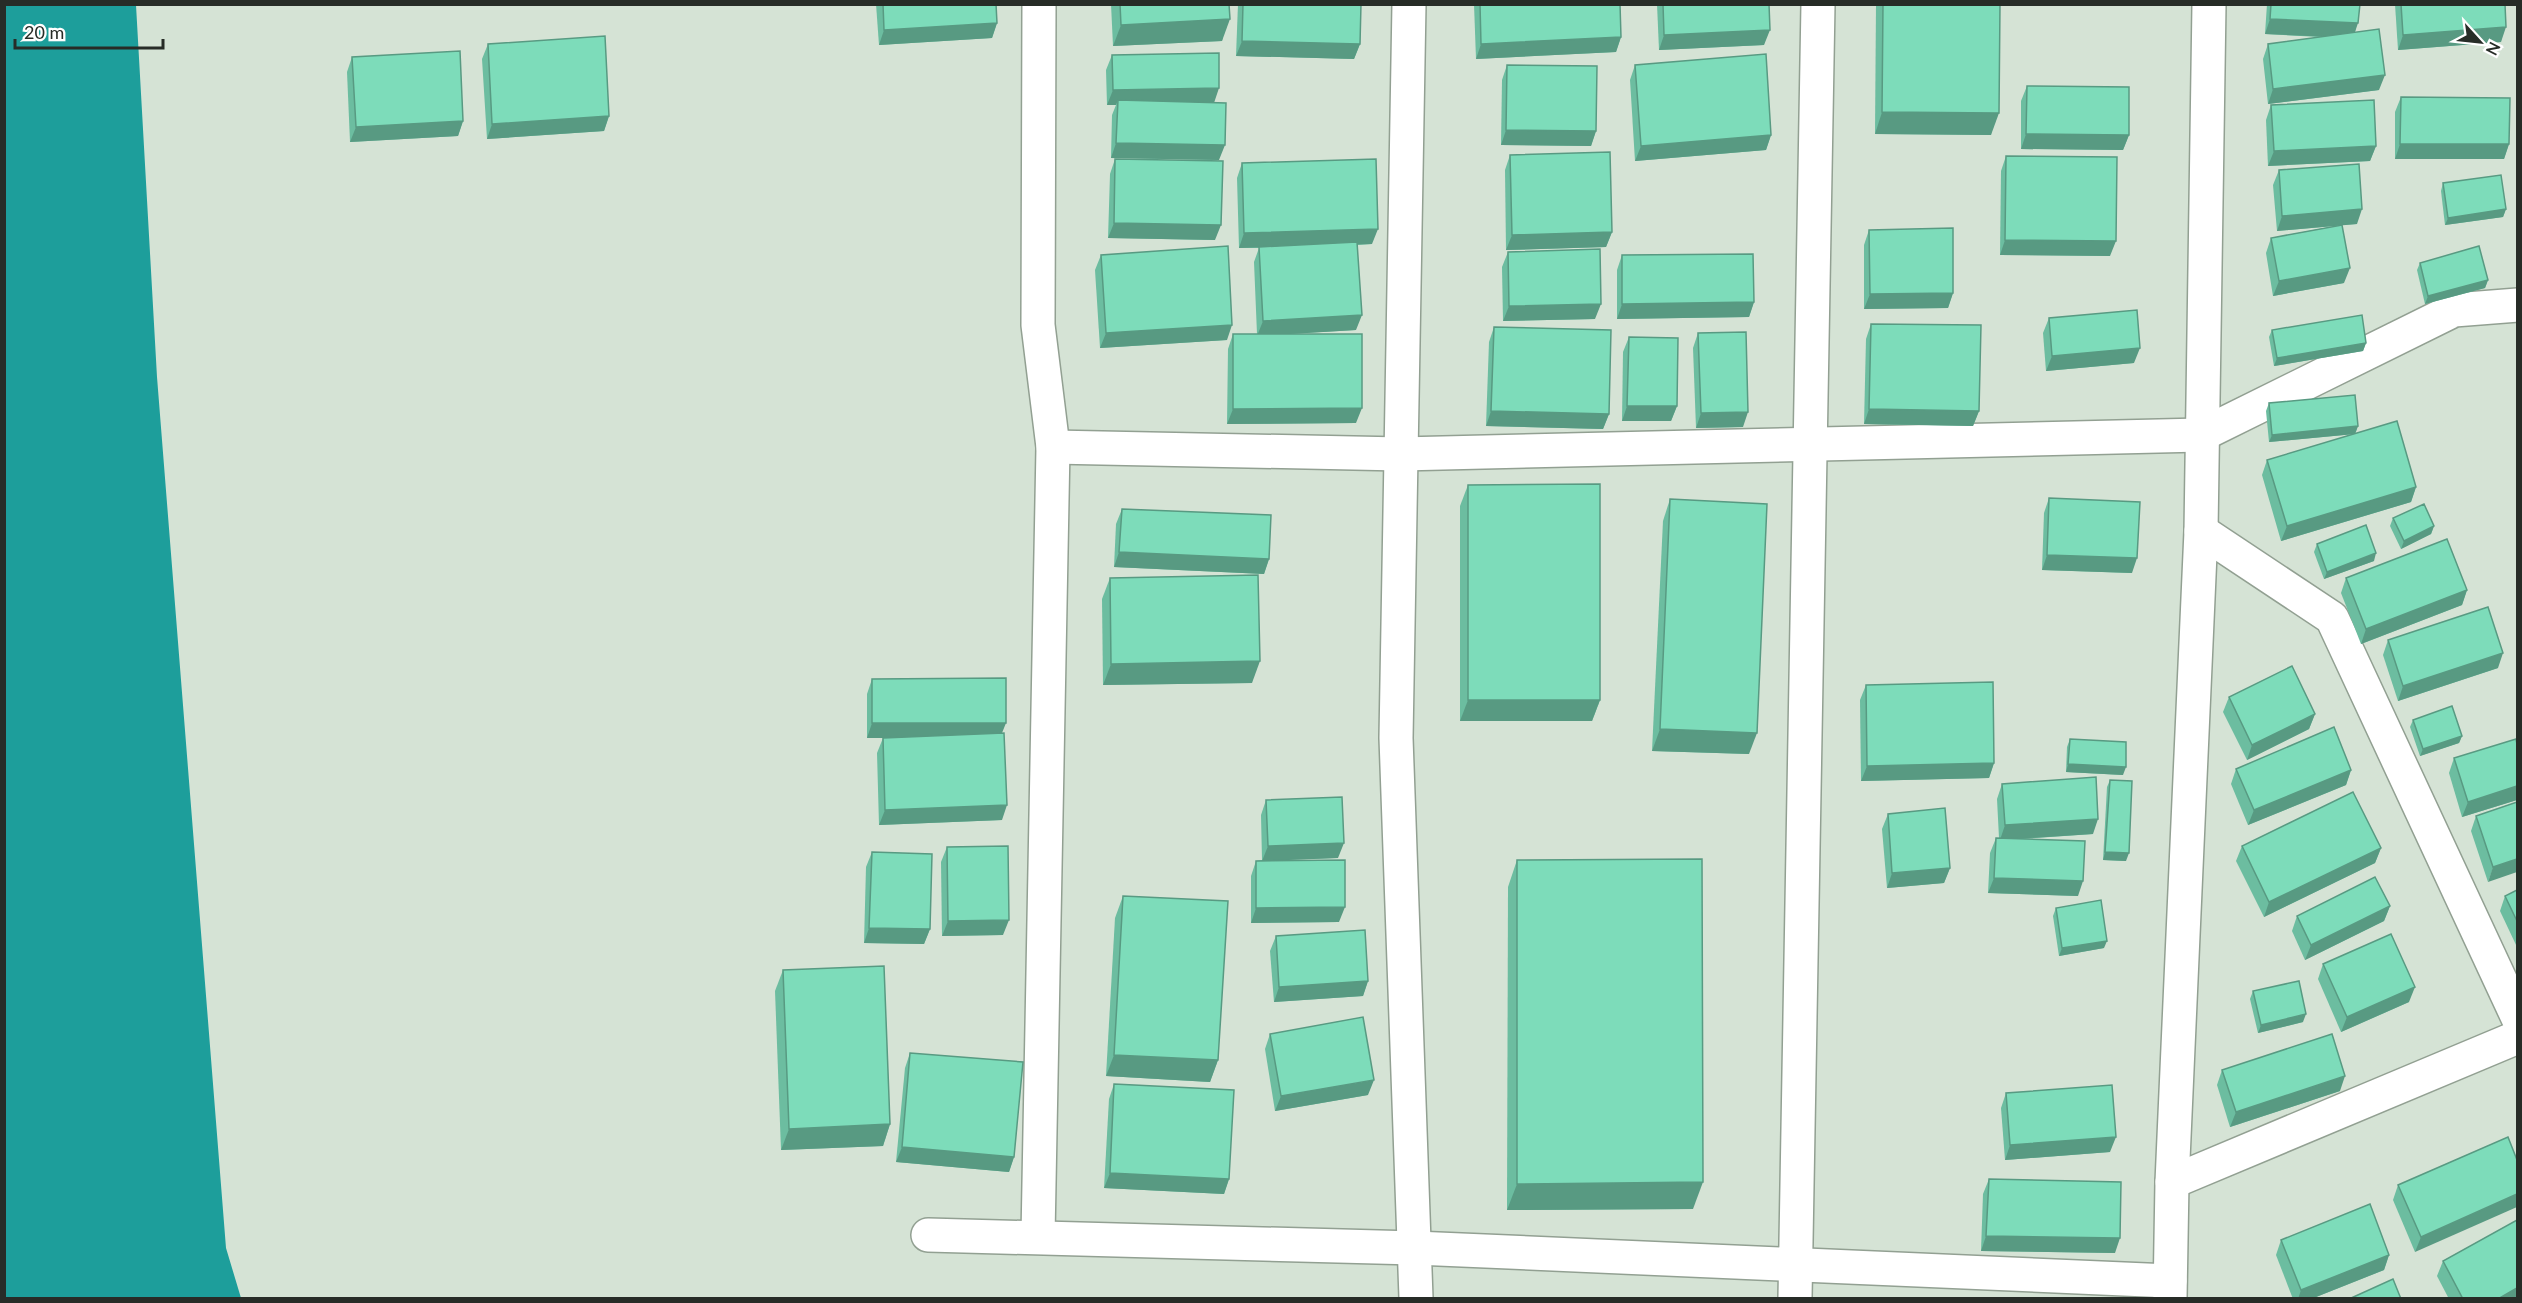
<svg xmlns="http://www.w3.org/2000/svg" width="2522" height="1303" viewBox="0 0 2522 1303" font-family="Lato,sans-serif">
	<rect width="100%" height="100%" fill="#d5e3d5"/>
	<polygon fill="#1d9e9b" points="5,4 136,5 157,377 226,1248 241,1298 5,1298"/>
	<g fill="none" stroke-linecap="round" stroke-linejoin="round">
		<g stroke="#92a092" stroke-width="36">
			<g id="minor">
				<polyline points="1409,4 1396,738 1416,1298"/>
				<polyline points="1053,447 1401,454 2201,435 2454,310 2518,305"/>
				<polyline points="2201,531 2332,618 2518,1018"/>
				<polyline points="2172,1182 2518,1037"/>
				<polyline points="928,1235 1415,1248 2170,1281"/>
				<polyline points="1038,1236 1053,447 1038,325 1039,4"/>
				<polyline points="1795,1298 1818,4"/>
				<polyline points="2170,1298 2172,1182 2201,531 2209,4"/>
			</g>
		</g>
		<use href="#minor" stroke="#fff" stroke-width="33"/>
	</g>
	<g fill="#6cbda0">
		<polygon points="876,4 996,4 997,23 992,38 879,45"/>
		<polygon points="1111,4 1229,4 1222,41 1113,46"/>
		<polygon points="1238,4 1361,4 1360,44 1354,59 1236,56"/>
		<polygon points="1474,4 1620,4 1621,37 1616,52 1476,59"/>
		<polygon points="1657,4 1769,4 1764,45 1659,50"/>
		<polygon points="1876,4 2000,4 1991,135 1875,134"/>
		<polygon points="2267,4 2360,4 2355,32 2379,90 2268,104 2263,59 2268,44 2320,37 2265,34"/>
		<polygon points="2395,4 2505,4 2501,42 2398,50"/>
		<polygon points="488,44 609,116 604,131 487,139 482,59"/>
		<polygon points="1112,55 1214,103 1219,160 1111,158 1112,115 1116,105 1107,105 1106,70"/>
		<polygon points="352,57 463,121 458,136 350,142 347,72"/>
		<polygon points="1507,65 1596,131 1591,146 1501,145 1502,80"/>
		<polygon points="1635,65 1771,135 1766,150 1635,161 1630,80"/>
		<polygon points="2027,86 2129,135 2123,150 2021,149 2021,101"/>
		<polygon points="2401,97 2509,144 2504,159 2395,159 2395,112"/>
		<polygon points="2271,105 2376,146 2370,161 2268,166 2266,120"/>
		<polygon points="1510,155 1612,232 1606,247 1506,250 1505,170"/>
		<polygon points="2006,156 2110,256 2000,255 2001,171"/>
		<polygon points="1115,159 1215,240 1108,238 1110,174"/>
		<polygon points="1242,163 1372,244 1358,245 1356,330 1287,334 1356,423 1227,424 1228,349 1233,334 1257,334 1254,262 1259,248 1239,248 1237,178"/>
		<polygon points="2279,170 2357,224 2342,225 2344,283 2273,296 2266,253 2271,238 2334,226 2277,231 2273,185"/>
		<polygon points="2443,183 2506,209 2503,217 2445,225 2441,191"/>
		<polygon points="1869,230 1953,293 1948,308 1864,309 1864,245"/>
		<polygon points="1508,252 1595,319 1503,321 1502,267"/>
		<polygon points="1101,255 1227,340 1100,348 1095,270"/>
		<polygon points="1622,255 1754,302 1749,317 1617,319 1617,270"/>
		<polygon points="2420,263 2488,280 2485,288 2425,304 2417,270"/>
		<polygon points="2049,318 2134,363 2046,371 2043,333"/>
		<polygon points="1871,324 1979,411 1973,426 1864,424 1866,339"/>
		<polygon points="1494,327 1609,414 1603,429 1486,426 1489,342"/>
		<polygon points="2272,330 2366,343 2363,351 2274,366 2269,337"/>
		<polygon points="1698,333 1743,427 1696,428 1693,348"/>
		<polygon points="1629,337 1677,406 1671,421 1622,421 1623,352"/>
		<polygon points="2269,403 2358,426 2355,434 2416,487 2411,502 2281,541 2262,475 2267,460 2354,434 2269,442 2266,411"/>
		<polygon points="1468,485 1600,700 1592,721 1460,721 1460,506"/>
		<polygon points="2049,498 2132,573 2042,570 2044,513"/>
		<polygon points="1670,499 1749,754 1652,751 1663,521"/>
		<polygon points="1122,509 1269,559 1264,574 1114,567 1116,524"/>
		<polygon points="2393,518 2434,526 2431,534 2401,549 2390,526"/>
		<polygon points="2317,544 2374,561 2324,579 2314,552"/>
		<polygon points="1110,578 1252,683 1103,685 1102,599"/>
		<polygon points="2346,578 2467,590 2462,605 2361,644 2341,593"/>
		<polygon points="2388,640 2498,668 2398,701 2383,655"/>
		<polygon points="872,679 1002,733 1002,820 879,825 877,753 883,738 893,738 867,738 867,694"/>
		<polygon points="1866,685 1994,763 1989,778 1861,781 1860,700"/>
		<polygon points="2229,697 2315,714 2309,729 2247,760 2223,712"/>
		<polygon points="2413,720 2462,736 2459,743 2420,756 2410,727"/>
		<polygon points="2070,739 2123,775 2066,772 2067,747"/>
		<polygon points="2517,744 2517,800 2462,817 2449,773 2454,758"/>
		<polygon points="2236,769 2351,770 2346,785 2248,825 2231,784"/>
		<polygon points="2110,780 2126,861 2103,860 2107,787"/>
		<polygon points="2002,784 2093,834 2022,839 2078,896 1988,893 1990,853 1996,838 1999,838 1997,799"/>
		<polygon points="1266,800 1338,858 1278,860 1339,922 1251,923 1251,876 1256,861 1262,860 1261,815"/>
		<polygon points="2517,802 2488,882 2471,831 2476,816"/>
		<polygon points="1888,814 1950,868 1944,883 1887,888 1882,829"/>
		<polygon points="2242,846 2381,848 2375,863 2264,917 2236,861"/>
		<polygon points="947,847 1003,935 942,936 941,862"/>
		<polygon points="872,852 930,929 924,944 864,943 866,867"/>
		<polygon points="1517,860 1693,1209 1507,1210 1508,887"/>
		<polygon points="2517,890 2517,947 2500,911 2505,896"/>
		<polygon points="1123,896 1218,1060 1210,1082 1106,1076 1115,918"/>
		<polygon points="2390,906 2384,921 2305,960 2292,931 2297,916"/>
		<polygon points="2056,908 2104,948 2059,956 2053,916"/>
		<polygon points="1276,936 1368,981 1363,996 1274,1002 1270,951"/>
		<polygon points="2323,964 2409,1002 2341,1032 2318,979"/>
		<polygon points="783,970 890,1124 883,1146 781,1150 775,991"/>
		<polygon points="2253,991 2303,1022 2258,1033 2250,999"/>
		<polygon points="1270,1034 1368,1095 1275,1111 1265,1049"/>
		<polygon points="910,1053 1014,1157 1009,1172 896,1162 905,1068"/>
		<polygon points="2222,1070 2340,1091 2230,1127 2217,1085"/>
		<polygon points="1114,1084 1229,1179 1224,1194 1104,1188 1109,1099"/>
		<polygon points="2006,1093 2110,1152 2005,1160 2001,1108"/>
		<polygon points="2508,1137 2415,1252 2393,1200 2398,1185"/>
		<polygon points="1989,1179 2115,1253 1981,1251 1983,1194"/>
		<polygon points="2281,1240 2389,1255 2384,1270 2311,1299 2293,1299 2276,1255"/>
		<polygon points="2443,1261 2517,1299 2449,1299 2437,1276"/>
	</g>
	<g fill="#589a82">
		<polygon points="1230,19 1222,41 1113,46 1121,25"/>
		<polygon points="2270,19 2358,23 2353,38 2265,34"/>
		<polygon points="997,23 992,38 879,45 884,30"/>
		<polygon points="2506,27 2501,42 2398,50 2403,35"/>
		<polygon points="1770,30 1764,45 1659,50 1664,35"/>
		<polygon points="1621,37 1616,52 1476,59 1481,44"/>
		<polygon points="1242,41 1360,44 1354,59 1236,56"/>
		<polygon points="2385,75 2379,90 2268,104 2273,89"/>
		<polygon points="1219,88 1214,103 1118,100 1116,105 1107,105 1113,90"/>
		<polygon points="1882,112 1999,113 1991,135 1875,134"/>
		<polygon points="609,116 604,131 487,139 492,124"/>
		<polygon points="463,121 458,136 350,142 356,127"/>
		<polygon points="1506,130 1596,131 1591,146 1501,145"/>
		<polygon points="2026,134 2129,135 2123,150 2021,149"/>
		<polygon points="1771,135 1766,150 1635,161 1641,146"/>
		<polygon points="1116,143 1225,145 1219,160 1111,158"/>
		<polygon points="2400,144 2509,144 2504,159 2395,159"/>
		<polygon points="2376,146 2370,161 2268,166 2274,151"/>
		<polygon points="2362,209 2357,224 2277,231 2282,216"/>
		<polygon points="2506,209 2503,217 2445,225 2448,218"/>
		<polygon points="1114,223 1221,225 1215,240 1108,238"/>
		<polygon points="1378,229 1372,244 1239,248 1244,233"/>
		<polygon points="1612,232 1606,247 1506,250 1512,235"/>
		<polygon points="2005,240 2116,241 2110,256 2000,255"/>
		<polygon points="2350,268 2344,283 2273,296 2279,281"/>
		<polygon points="2488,280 2485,288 2425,304 2428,296"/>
		<polygon points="1953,293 1948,308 1864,309 1870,294"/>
		<polygon points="1754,302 1749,317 1617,319 1622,304"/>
		<polygon points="1601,304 1595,319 1503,321 1509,306"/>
		<polygon points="1362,315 1356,330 1257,336 1263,321"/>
		<polygon points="1232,325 1227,340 1100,348 1106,333"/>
		<polygon points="2366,343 2363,351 2274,366 2277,358"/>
		<polygon points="2140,348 2134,363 2046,371 2052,356"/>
		<polygon points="1627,406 1677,406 1671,421 1622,421"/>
		<polygon points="1362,408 1356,423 1227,424 1233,409"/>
		<polygon points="1869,409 1979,411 1973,426 1864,424"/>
		<polygon points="1491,411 1609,414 1603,429 1486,426"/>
		<polygon points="1748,412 1743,427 1696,428 1701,413"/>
		<polygon points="2358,426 2355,434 2269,442 2272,435"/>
		<polygon points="2416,487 2411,502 2281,541 2287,526"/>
		<polygon points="2434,526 2431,534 2401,549 2404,541"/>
		<polygon points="1119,552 1269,559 1264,574 1114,567"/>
		<polygon points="2376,553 2374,561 2324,579 2327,572"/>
		<polygon points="2047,555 2137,558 2132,573 2042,570"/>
		<polygon points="2467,590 2462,605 2361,644 2366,629"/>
		<polygon points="2503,653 2498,668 2398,701 2403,686"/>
		<polygon points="1260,661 1252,683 1103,685 1111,664"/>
		<polygon points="1468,700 1600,700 1592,721 1460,721"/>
		<polygon points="2315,714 2309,729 2247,760 2252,745"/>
		<polygon points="872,723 1006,723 1000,738 867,738"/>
		<polygon points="1660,729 1757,733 1749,754 1652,751"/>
		<polygon points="2462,736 2459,743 2420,756 2423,749"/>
		<polygon points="1994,763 1989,778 1861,781 1867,766"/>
		<polygon points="2068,764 2126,767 2123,775 2066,772"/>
		<polygon points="2351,770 2346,785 2248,825 2254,810"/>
		<polygon points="2517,786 2517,800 2462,817 2468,802"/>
		<polygon points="1007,805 1002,820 879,825 885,810"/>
		<polygon points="2098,819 2093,834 2000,840 2005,825"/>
		<polygon points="1344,843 1338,858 1262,861 1268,846"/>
		<polygon points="2381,848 2375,863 2264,917 2269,902"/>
		<polygon points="2105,852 2129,853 2126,861 2103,860"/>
		<polygon points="2517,859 2517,872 2488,882 2493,867"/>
		<polygon points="1950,868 1944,883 1887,888 1892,873"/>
		<polygon points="1994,878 2083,881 2078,896 1988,893"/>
		<polygon points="2390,906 2384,921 2305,960 2311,945"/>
		<polygon points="1345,907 1339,922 1251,923 1256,908"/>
		<polygon points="1009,920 1003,935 942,936 948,921"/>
		<polygon points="869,928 930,929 924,944 864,943"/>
		<polygon points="2107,941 2104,948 2059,956 2062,948"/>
		<polygon points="1368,981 1363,996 1274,1002 1279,987"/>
		<polygon points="2415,987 2409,1002 2341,1032 2347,1017"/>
		<polygon points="2306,1014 2303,1022 2258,1033 2261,1025"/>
		<polygon points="1114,1055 1218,1060 1210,1082 1106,1076"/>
		<polygon points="2345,1076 2340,1091 2230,1127 2236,1112"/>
		<polygon points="1374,1080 1368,1095 1275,1111 1281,1096"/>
		<polygon points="890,1124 883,1146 781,1150 789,1129"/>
		<polygon points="2116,1137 2110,1152 2005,1160 2010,1145"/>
		<polygon points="902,1147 1014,1157 1009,1172 896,1162"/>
		<polygon points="1110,1173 1229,1179 1224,1194 1104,1188"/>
		<polygon points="1703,1182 1693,1209 1507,1210 1517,1184"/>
		<polygon points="2517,1194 2517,1207 2415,1252 2421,1237"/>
		<polygon points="1986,1236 2120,1238 2115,1253 1981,1251"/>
		<polygon points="2389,1255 2384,1270 2311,1299 2298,1299 2301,1290"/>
		<polygon points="2517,1288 2517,1299 2498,1299"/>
	</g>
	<g fill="#7ddcba" stroke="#589a82" stroke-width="1.5">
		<polygon points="883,4 996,4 997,23 884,30"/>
		<polygon points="1120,4 1229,4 1230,19 1121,25"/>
		<polygon points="1243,4 1361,4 1360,44 1242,41"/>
		<polygon points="1480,4 1620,4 1621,37 1481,44"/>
		<polygon points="1663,4 1769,4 1770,30 1664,35"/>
		<polygon points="1883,4 2000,4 1999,113 1882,112"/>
		<polygon points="2271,4 2360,4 2358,23 2270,19"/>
		<polygon points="2401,4 2505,4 2506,27 2403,35"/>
		<polygon points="2379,29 2385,75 2273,89 2268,44"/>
		<polygon points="605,36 609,116 492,124 488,44"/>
		<polygon points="460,51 463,121 356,127 352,57"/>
		<polygon points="1219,53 1219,88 1113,90 1112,55"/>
		<polygon points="1766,54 1771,135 1641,146 1635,65"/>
		<polygon points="1507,65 1597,66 1596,131 1506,130"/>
		<polygon points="2027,86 2129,87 2129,135 2026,134"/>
		<polygon points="2401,97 2510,98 2509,144 2400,144"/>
		<polygon points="1118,100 1226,103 1225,145 1116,143"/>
		<polygon points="2374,100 2376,146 2274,151 2271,105"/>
		<polygon points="1610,152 1612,232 1512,235 1510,155"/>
		<polygon points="2006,156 2117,157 2116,241 2005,240"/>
		<polygon points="1115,159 1223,161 1221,225 1114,223"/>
		<polygon points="1376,159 1378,229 1244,233 1242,163"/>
		<polygon points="2359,164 2362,209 2282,216 2279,170"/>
		<polygon points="2501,175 2506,209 2448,218 2443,183"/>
		<polygon points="2342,225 2350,268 2279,281 2271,238"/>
		<polygon points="1953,228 1953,293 1870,294 1869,230"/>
		<polygon points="1357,242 1362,315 1263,321 1259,247"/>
		<polygon points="1228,246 1232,325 1106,333 1101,255"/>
		<polygon points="2479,246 2488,280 2428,296 2420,263"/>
		<polygon points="1600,249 1601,304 1509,306 1508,252"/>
		<polygon points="1753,254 1754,302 1622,304 1622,255"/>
		<polygon points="2137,310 2140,348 2052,356 2049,318"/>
		<polygon points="2362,315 2366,343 2277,358 2272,330"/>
		<polygon points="1871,324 1981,325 1979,411 1869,409"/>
		<polygon points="1494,327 1611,330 1609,414 1491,411"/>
		<polygon points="1746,332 1748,412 1701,413 1698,333"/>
		<polygon points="1233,334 1362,334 1362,408 1233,409"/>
		<polygon points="1629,337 1678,338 1677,406 1627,406"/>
		<polygon points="2355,395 2358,426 2272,435 2269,403"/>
		<polygon points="2397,421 2416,487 2287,526 2267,460"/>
		<polygon points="1600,484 1600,700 1468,700 1468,485"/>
		<polygon points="2049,498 2140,502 2137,558 2047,555"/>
		<polygon points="1670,499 1767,504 1757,733 1660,729"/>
		<polygon points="2424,504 2434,526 2404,541 2393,518"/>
		<polygon points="1122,509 1271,515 1269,559 1119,552"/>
		<polygon points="2366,525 2376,553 2327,572 2317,544"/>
		<polygon points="2447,539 2467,590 2366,629 2346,578"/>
		<polygon points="1258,575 1260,661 1111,664 1110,578"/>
		<polygon points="2488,607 2503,653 2403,686 2388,640"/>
		<polygon points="2292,666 2315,714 2252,745 2229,697"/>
		<polygon points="1006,678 1006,723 872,723 872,679"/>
		<polygon points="1993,682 1994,763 1867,766 1866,685"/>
		<polygon points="2452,706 2462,736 2423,749 2413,720"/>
		<polygon points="2334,727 2351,770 2254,810 2236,769"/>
		<polygon points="1004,733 1007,805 885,810 883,738"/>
		<polygon points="2070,739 2126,742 2126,767 2068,764"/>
		<polygon points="2516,739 2517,744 2517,786 2468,802 2454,758"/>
		<polygon points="2096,777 2098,819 2005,825 2002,784"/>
		<polygon points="2110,780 2132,781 2129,853 2105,852"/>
		<polygon points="2353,792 2381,848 2269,902 2242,846"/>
		<polygon points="1342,797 1344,843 1268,846 1266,800"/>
		<polygon points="2517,802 2517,859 2493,867 2476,816"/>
		<polygon points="1945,808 1950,868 1892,873 1888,814"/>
		<polygon points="1996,838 2085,841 2083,881 1994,878"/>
		<polygon points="1008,846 1009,920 948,921 947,847"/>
		<polygon points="872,852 932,854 930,929 869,928"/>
		<polygon points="1702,859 1703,1182 1517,1184 1517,860"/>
		<polygon points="1345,860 1345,907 1256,908 1256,861"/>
		<polygon points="2375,877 2390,906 2311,945 2297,916"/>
		<polygon points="2517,890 2517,921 2505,896"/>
		<polygon points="1123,896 1228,901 1218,1060 1114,1055"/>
		<polygon points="2101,900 2107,941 2062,948 2056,908"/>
		<polygon points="1365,930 1368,981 1279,987 1276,936"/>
		<polygon points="2391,934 2415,987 2347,1017 2323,964"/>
		<polygon points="884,966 890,1124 789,1129 783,970"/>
		<polygon points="2299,981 2306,1014 2261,1025 2253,991"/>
		<polygon points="1363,1017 1374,1080 1281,1096 1270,1034"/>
		<polygon points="2332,1034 2345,1076 2236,1112 2222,1070"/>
		<polygon points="910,1053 1023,1062 1014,1157 902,1147"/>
		<polygon points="1114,1084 1234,1090 1229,1179 1110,1173"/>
		<polygon points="2112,1085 2116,1137 2010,1145 2006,1093"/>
		<polygon points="2508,1137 2517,1160 2517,1194 2421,1237 2398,1185"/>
		<polygon points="1989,1179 2121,1182 2120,1238 1986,1236"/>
		<polygon points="2370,1204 2389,1255 2301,1290 2281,1240"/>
		<polygon points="2517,1220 2517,1288 2498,1299 2463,1299 2443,1261"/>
		<polygon points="2393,1279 2401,1299 2349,1299"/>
	</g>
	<rect width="2522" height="1303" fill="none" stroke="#272c27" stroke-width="12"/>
	<g transform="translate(2480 42) rotate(117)" stroke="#ffffff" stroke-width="4.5" paint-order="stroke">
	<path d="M0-4.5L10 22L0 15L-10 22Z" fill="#272c27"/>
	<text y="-9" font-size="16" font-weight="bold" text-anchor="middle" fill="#272c27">N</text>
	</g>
	<path d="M15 39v9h148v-9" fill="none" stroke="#272c27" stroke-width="3"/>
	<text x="24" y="39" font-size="18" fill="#272c27" stroke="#ffffff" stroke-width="4.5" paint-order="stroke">20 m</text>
</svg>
